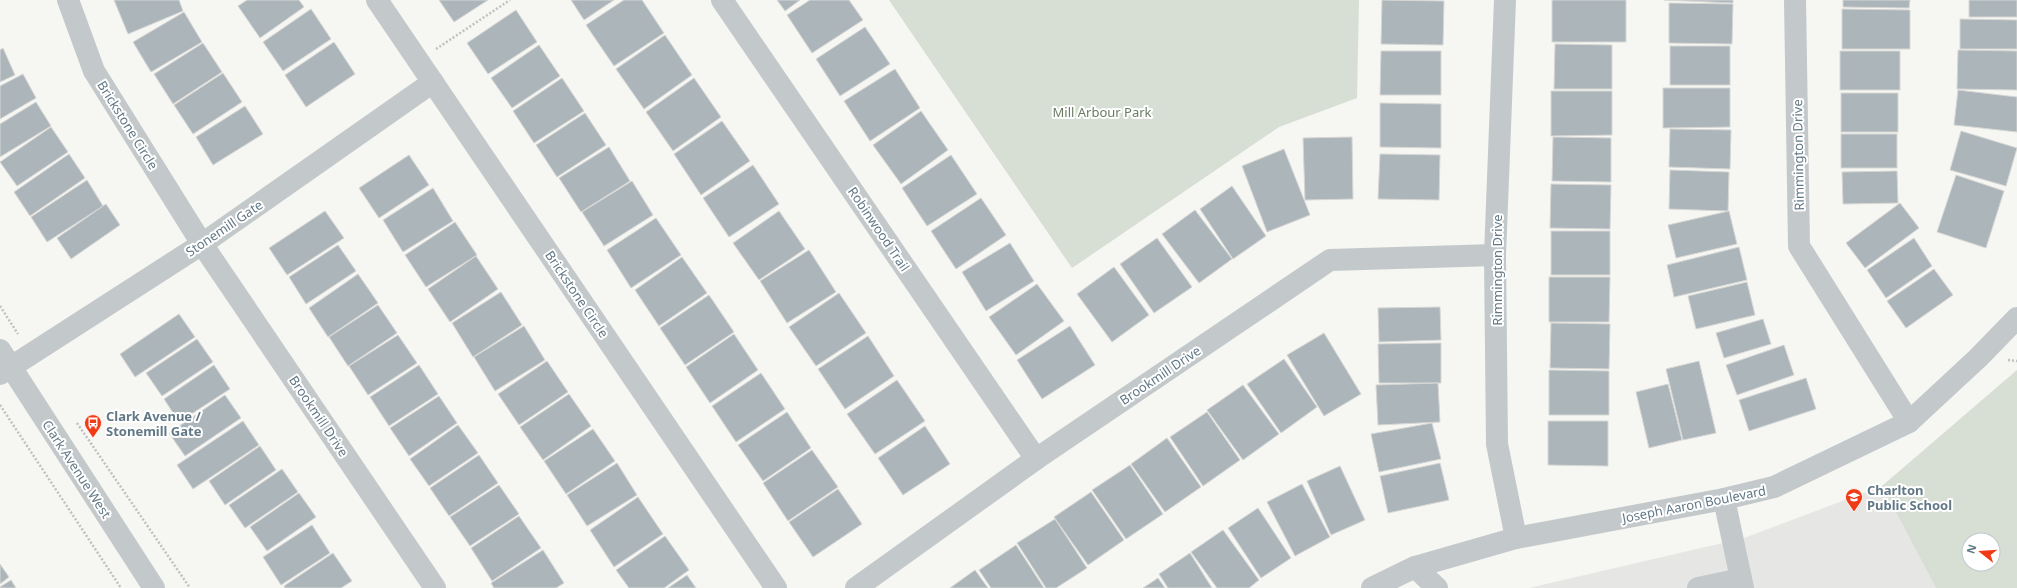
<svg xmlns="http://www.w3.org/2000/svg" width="2017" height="588" viewBox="0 0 2017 588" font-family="'Noto Sans',sans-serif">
	<rect width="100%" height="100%" fill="#f6f6f2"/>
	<polygon fill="#e6e7e5" points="1882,486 1936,588 1529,588 1744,538"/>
	<g fill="#d7ded3" fill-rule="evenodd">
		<polygon points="889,0 1359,0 1357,98 1279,127 1072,268"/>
		<path d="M2017 370V588H1936L1882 486ZM1969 540H1993V564H1969Z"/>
	</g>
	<g fill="#abb5ba" stroke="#d7d7d5">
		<polygon points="114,0 179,0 183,11 128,34"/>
		<polygon points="247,0 299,0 304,7 260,38 238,6"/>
		<polygon points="439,0 488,0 454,22"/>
		<polygon points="571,0 614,0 584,20"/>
		<polygon points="624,0 642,0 664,33 614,66 586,25"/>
		<polygon points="777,0 800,0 785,11"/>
		<polygon points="810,0 849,0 863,20 812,53 787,15"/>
		<polygon points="1382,0 1444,1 1443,45 1381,44"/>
		<rect x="1552" y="0" width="74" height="42"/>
		<polygon points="1664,0 1733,0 1733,3"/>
		<polygon points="1843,0 1910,0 1909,8 1843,7"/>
		<rect x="1969" y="0" width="48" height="17"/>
		<polygon points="1669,3 1733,4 1732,44 1669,43"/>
		<polygon points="311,9 331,39 283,71 263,42"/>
		<polygon points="1842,9 1910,10 1910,49 1842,49"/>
		<polygon points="516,10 537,42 488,74 467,43"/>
		<polygon points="184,12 202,42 151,72 133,42"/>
		<polygon points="1960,19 2017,20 2017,49 1960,49"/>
		<polygon points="865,27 890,64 840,96 816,59"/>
		<polygon points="665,35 692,75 644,109 616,69"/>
		<polygon points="334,42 355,74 306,107 285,75"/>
		<polygon points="203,43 222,72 173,104 154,74"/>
		<polygon points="1555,44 1612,45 1612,89 1554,89"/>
		<polygon points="539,45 560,76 512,108 491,78"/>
		<rect x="1670" y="46" width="60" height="39"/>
		<polygon points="3,48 15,75 0,82 0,50"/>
		<polygon points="1958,50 2017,51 2017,90 1957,89"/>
		<polygon points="1381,51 1441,51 1441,95 1380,95"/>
		<rect x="1840" y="51" width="60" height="39"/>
		<polygon points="895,69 920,108 870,141 844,101"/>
		<polygon points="223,73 242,102 193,134 174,105"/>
		<polygon points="23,74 36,98 0,119 0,86"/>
		<polygon points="562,78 584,111 534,143 513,111"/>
		<polygon points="694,78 721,117 673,151 646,112"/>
		<polygon points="1663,88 1730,88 1730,127 1663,128"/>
		<polygon points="1958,90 2017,97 2017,132 1954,125"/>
		<polygon points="1551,91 1612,91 1612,135 1551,136"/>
		<rect x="1841" y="93" width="57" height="39"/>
		<polygon points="36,102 51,126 0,157 0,124"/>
		<polygon points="1380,103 1441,104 1441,148 1380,147"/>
		<polygon points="245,106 263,134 213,165 196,137"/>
		<polygon points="921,111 948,150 901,184 873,145"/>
		<polygon points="585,113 606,145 557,177 536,145"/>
		<polygon points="722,121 750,161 701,195 674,154"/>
		<polygon points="51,127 68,152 17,186 0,162"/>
		<polygon points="1670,129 1731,130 1730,169 1669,167"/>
		<polygon points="1961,131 2017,148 2006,186 1950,170"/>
		<rect x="1841" y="134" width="56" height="34"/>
		<polygon points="1352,137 1353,199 1305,200 1303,138"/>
		<polygon points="1553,137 1611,138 1611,182 1552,181"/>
		<polygon points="609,147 630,181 581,212 559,178"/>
		<polygon points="1284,149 1310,215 1267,232 1242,166"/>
		<polygon points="69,154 85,178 30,216 14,192"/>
		<polygon points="1380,154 1440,155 1439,200 1378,199"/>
		<polygon points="409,155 429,185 379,218 359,188"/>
		<polygon points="951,155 977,194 927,226 902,188"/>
		<polygon points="753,165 779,204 729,237 703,198"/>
		<polygon points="1670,170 1729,172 1728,211 1669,209"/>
		<polygon points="1897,171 1898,203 1843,204 1842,172"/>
		<polygon points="1956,175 2004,191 1986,248 1937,232"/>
		<polygon points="87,180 103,206 47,242 31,217"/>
		<polygon points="632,181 653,215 604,246 582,212"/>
		<polygon points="1551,184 1611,185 1610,229 1550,228"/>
		<polygon points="1232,186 1266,236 1233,259 1200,209"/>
		<polygon points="433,188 453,221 403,252 383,220"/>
		<polygon points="981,198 1006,235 956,269 931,231"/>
		<polygon points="1900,203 1919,228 1865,268 1846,243"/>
		<polygon points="106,204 120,225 71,259 57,238"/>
		<polygon points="1195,210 1232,259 1199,283 1162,234"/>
		<polygon points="325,211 344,238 287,275 269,248"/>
		<polygon points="779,211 805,249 759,280 733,243"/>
		<polygon points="1729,211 1737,244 1676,258 1668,225"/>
		<polygon points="656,218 681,255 631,288 607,250"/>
		<polygon points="455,222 477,255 426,287 405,255"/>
		<rect x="1551" y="231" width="59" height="44"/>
		<polygon points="1157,238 1192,287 1154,313 1120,264"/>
		<polygon points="1914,238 1932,266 1886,298 1867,270"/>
		<polygon points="1010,243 1034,281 986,311 962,272"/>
		<polygon points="338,245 356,271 306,304 289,277"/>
		<polygon points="1739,247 1747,280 1674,297 1667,265"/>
		<polygon points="809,250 836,292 787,323 760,281"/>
		<polygon points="476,256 498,289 450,322 428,289"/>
		<polygon points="682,257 707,293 659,326 635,290"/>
		<polygon points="1114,267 1149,315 1112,342 1077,294"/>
		<polygon points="1934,269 1953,295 1906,328 1887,301"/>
		<polygon points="358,274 378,303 328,337 309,308"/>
		<polygon points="1549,277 1610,277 1609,322 1549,322"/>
		<polygon points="1747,282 1755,315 1696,329 1688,296"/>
		<polygon points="1037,284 1064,321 1016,355 989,317"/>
		<polygon points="501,292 522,325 473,357 452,323"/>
		<polygon points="839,293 866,333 816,366 789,327"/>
		<polygon points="709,295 734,332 685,365 660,328"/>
		<polygon points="378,305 397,333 348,366 329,337"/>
		<polygon points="1440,307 1441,340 1379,342 1378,308"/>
		<polygon points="179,314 195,337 135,377 120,354"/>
		<polygon points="1763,319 1771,344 1724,358 1716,333"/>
		<polygon points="1551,323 1610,324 1609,369 1550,368"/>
		<polygon points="524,326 545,360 495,391 474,357"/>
		<polygon points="1070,326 1095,365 1042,399 1017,360"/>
		<polygon points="1324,333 1361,394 1324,416 1287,355"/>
		<polygon points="734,334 758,370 710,403 686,367"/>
		<polygon points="398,335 417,363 368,395 349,366"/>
		<polygon points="868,336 894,376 845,409 818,369"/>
		<polygon points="197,339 213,362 162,396 146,373"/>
		<polygon points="1441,343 1441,383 1379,383 1378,344"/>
		<polygon points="1784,345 1794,375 1737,395 1726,365"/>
		<polygon points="1284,359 1317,407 1281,433 1247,384"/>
		<polygon points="547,361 568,392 519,425 498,394"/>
		<polygon points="1699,361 1716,433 1683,440 1666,369"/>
		<polygon points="214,365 230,389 179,422 164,399"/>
		<polygon points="419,365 438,394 389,426 370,397"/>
		<polygon points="1549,370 1609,371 1609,415 1549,415"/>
		<polygon points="761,373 785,409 736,442 712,406"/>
		<polygon points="1806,378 1816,409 1749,431 1739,400"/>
		<polygon points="897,380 925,421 875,454 847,414"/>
		<polygon points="1438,383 1440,422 1378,425 1376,385"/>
		<polygon points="1668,384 1682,440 1649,448 1636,392"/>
		<polygon points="1243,385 1279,434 1243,460 1207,410"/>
		<polygon points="569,394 591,426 543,460 520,427"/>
		<polygon points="225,395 241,418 185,456 169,433"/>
		<polygon points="439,396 457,423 409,456 390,428"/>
		<polygon points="787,412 811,448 763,481 738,445"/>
		<polygon points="1207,412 1240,460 1203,486 1170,437"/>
		<polygon points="243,421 259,445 193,489 177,465"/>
		<polygon points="1548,421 1608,421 1608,466 1548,465"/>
		<polygon points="1432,423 1441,459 1379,472 1371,434"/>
		<polygon points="458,425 478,453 429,486 410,459"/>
		<polygon points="925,426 950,464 903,495 878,458"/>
		<polygon points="593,429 615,461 566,494 544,461"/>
		<polygon points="1167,438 1201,487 1165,512 1131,464"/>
		<polygon points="260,446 276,470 225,505 209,481"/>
		<polygon points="812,450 838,487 788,521 763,483"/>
		<polygon points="479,455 498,483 449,516 430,488"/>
		<polygon points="617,463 637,495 587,526 567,495"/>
		<polygon points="1440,463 1449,500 1388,513 1380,476"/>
		<polygon points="1130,465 1163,514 1126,539 1092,490"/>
		<polygon points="1340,466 1365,520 1331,535 1307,481"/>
		<polygon points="282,469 298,492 245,528 229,505"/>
		<polygon points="1302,484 1330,537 1295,556 1267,502"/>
		<polygon points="499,485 519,514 470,546 450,517"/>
		<polygon points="838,489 862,524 813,557 789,522"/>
		<polygon points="1091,492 1124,540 1088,565 1054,517"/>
		<polygon points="299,493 316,517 267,551 250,527"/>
		<polygon points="638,497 663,534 614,567 590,530"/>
		<polygon points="1258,508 1291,558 1261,578 1228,528"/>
		<polygon points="519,516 541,548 492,581 471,548"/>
		<polygon points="1055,519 1087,568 1056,588 1046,588 1017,543"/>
		<polygon points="312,525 330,553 281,585 263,557"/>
		<polygon points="1223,530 1259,580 1249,588 1217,588 1191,552"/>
		<polygon points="665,536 689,570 664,588 629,588 616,570"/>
		<polygon points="1016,545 1044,588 991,588 979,570"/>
		<polygon points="543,550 564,583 556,588 494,588 491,583"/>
		<polygon points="333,553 352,581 341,588 285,588 284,586"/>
		<polygon points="1190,553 1212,588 1168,588 1159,574"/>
		<polygon points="0,564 9,577 0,584"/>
		<polygon points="975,570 988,588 950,588"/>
		<polygon points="687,575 696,588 668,588"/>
		<polygon points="1158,578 1165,588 1143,588"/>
		<polygon points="11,580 16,588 0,588 0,587"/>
	</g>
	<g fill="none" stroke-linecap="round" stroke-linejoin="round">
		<g stroke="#bec1c3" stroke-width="2.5" stroke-dasharray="2 2" stroke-linecap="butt">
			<polyline points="436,49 510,0"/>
			<polyline points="0,306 18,334"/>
			<polyline points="2008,360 2017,361"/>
			<polyline points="0,405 121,588"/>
			<polyline points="77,423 190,588"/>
		</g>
		<g stroke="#c3c8cb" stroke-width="22">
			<polyline points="68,0 94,71 202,244 435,588"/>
			<polyline points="377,0 776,588"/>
			<polyline points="722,0 1036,459"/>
			<polyline points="1505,0 1495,255 1497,444 1516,538"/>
			<polyline points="1795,0 1799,246 1909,422"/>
			<polyline points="0,350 154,588"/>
			<polyline points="0,374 202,244 433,82"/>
			<polyline points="1724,499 1743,588"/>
			<polyline points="1415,567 1437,588"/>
			<polyline points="856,588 1036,459 1330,260 1495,255"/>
			<polyline points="1372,588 1415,567 1516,538 1724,499 1774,487 1909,422 1978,358 2017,318"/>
			<polyline points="1698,588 1741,579"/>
		</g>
	</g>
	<defs>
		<g id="bus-pin" transform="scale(0.9)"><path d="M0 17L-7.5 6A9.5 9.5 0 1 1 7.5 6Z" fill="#f13b17" stroke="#fff"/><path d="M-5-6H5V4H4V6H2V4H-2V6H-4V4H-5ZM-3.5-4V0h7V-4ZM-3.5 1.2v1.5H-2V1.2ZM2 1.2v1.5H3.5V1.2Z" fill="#fff"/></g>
		<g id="school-pin" transform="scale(0.9)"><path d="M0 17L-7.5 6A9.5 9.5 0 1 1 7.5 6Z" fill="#f13b17" stroke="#fff"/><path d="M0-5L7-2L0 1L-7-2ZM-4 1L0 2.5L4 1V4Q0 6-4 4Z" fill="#fff"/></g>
	</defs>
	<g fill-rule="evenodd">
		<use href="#bus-pin" x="93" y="423"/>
		<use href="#school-pin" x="1854" y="497"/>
	</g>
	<g text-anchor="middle" stroke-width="4" stroke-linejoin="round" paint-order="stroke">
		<g font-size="13" fill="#697c62" stroke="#fff">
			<text x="1102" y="117">Mill Arbour Park</text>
		</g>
		<g font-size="13" fill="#627886" stroke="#fff">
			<text transform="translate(128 125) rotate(58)" y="5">Brickstone Circle</text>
			<text transform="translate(1798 155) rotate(-91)" y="5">Rimmington Drive</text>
			<text transform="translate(224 228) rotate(-34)" y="5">Stonemill Gate</text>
			<text transform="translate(879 229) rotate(56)" y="5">Robinwood Trail</text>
			<text transform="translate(1497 270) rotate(-90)" y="5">Rimmington Drive</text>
			<text transform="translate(577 294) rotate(56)" y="5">Brickstone Circle</text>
			<text transform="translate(1160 375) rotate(-34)" y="5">Brookmill Drive</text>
			<text transform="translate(319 416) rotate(56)" y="5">Brookmill Drive</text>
			<text transform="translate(77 469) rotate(57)" y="5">Clark Avenue West</text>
			<text transform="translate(1694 504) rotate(-11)" y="5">Joseph Aaron Boulevard</text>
		</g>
		<g font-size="13" font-weight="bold" fill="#627886" stroke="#fff" text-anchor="start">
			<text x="106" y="421">Clark Avenue /<tspan x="106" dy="15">Stonemill Gate</tspan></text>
			<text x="1867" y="495">Charlton<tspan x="1867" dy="15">Public School</tspan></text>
		</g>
	</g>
	<g transform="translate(1981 552) rotate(287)"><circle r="19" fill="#ffffff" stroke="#c0c9cf"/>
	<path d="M0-3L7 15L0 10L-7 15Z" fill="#f13b17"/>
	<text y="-6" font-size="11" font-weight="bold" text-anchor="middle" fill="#627886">N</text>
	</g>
</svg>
